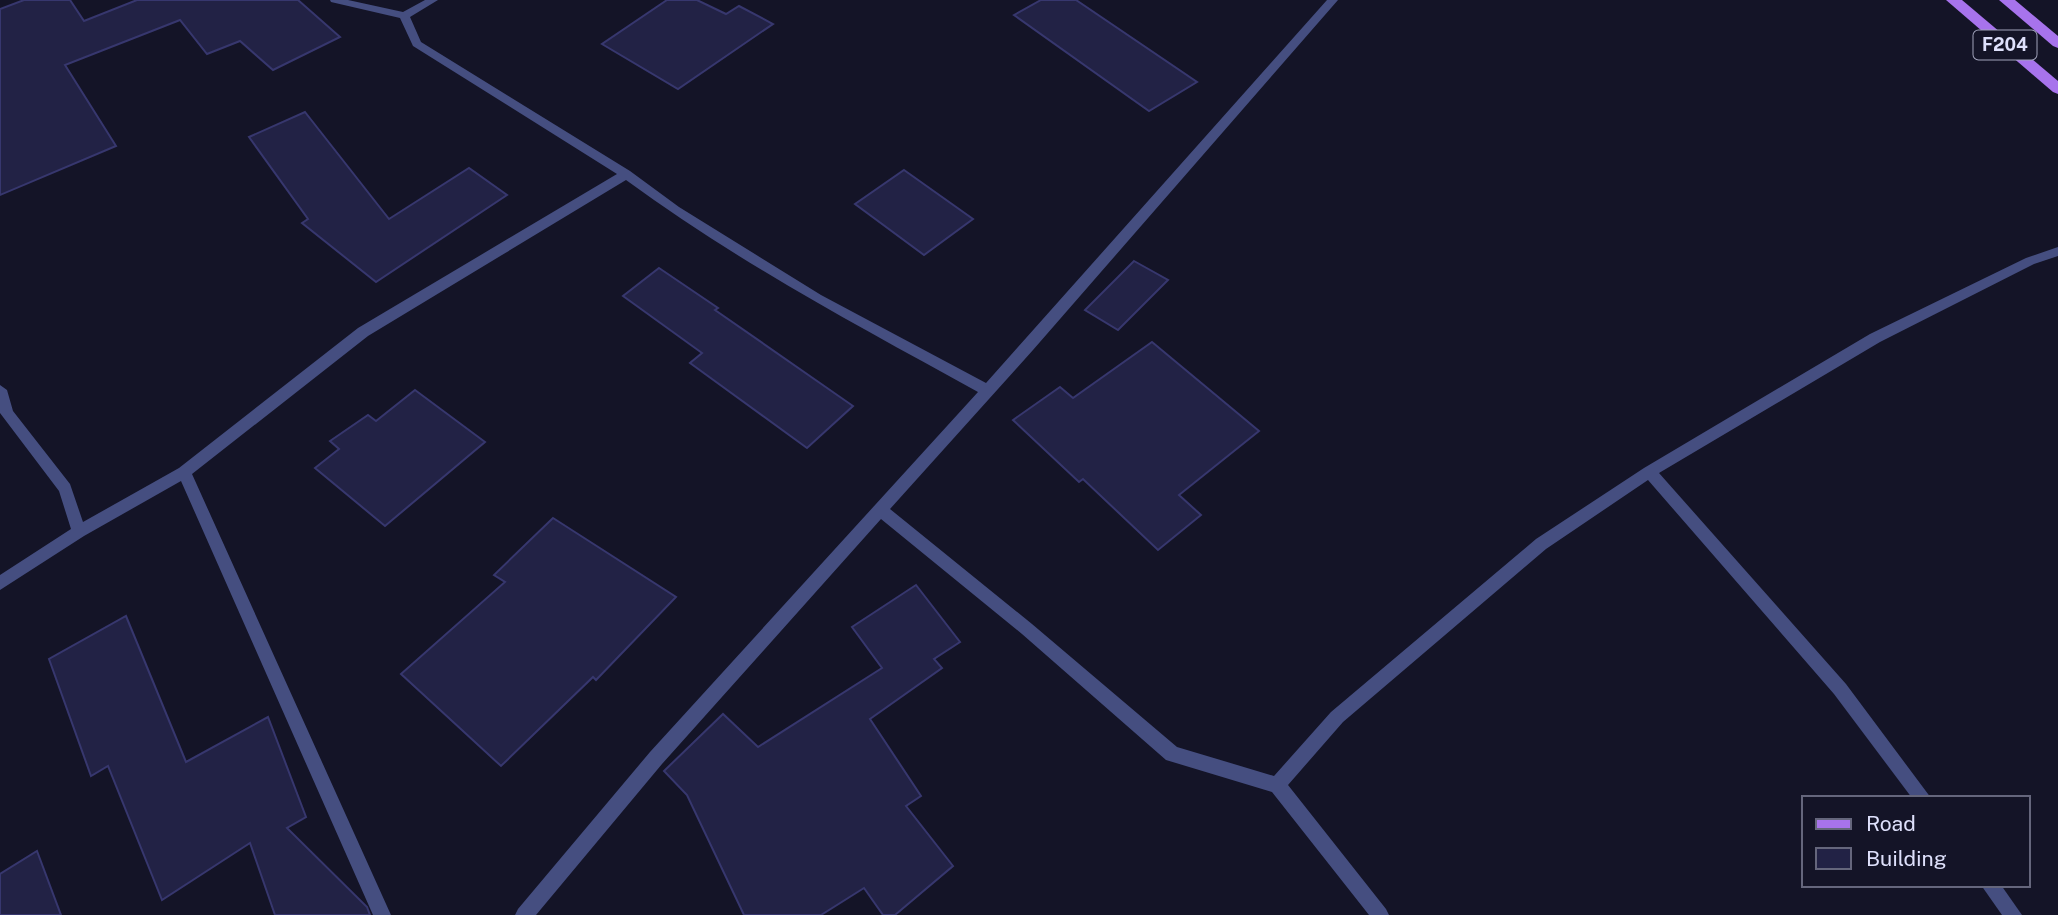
<svg xmlns="http://www.w3.org/2000/svg" width="2058" height="915" viewBox="0 0 2058 915" font-family="'Public Sans',sans-serif">
	<rect width="100%" height="100%" fill="#141427"/>
	<g fill="#222245" stroke="#37376e" stroke-width="2">
		<polygon points="24,0 70,0 84,21 137,0 298,0 340,37 273,70 240,41 207,54 180,20 65,65 116,146 0,195 0,9"/>
		<polygon points="667,0 697,0 726,14 739,6 773,24 678,89 602,44"/>
		<polygon points="1041,0 1076,0 1197,82 1149,111 1014,15"/>
		<polygon points="305,112 389,219 469,168 507,195 376,282 302,223 308,219 249,137"/>
		<polygon points="904,170 973,219 924,255 855,204"/>
		<polygon points="1134,261 1168,280 1118,330 1085,310"/>
		<polygon points="659,268 718,308 715,310 853,406 807,448 690,363 702,353 623,296"/>
		<polygon points="1152,342 1259,431 1179,495 1201,515 1158,550 1083,479 1079,482 1013,420 1060,387 1073,398"/>
		<polygon points="415,390 485,442 385,526 315,468 339,449 330,441 368,415 376,421"/>
		<polygon points="553,518 676,597 596,680 593,677 501,766 401,674 505,582 494,575"/>
		<polygon points="916,585 960,642 934,659 942,668 870,719 921,796 906,806 953,866 895,915 883,915 864,888 821,915 744,915 687,795 664,771 723,714 758,747 882,668 852,627"/>
		<polygon points="126,616 186,762 268,717 306,817 287,828 367,907 370,915 275,915 250,843 162,900 108,766 91,776 49,659"/>
		<polygon points="37,851 61,915 0,915 0,874"/>
	</g>
	<g fill="none" stroke-linecap="round" stroke-linejoin="round">
		<g fill="#454e80" fill-rule="evenodd">
			<path d="M330 0H348L403 12 425 0H438L410 17 421 42 630 171 679 207 821 295 986 383 1327 0H1338L1033 350 890 509 1032 624 1177 747 1274 776 1331 712 1536 539 1644 468 1870 334 2026 258 2058 247V256L2034 264 1880 342 1659 473 1846 684 1931 798H1912L1834 694 1648 480 1546 549 1343 722 1288 785 1386 909 1389 915H1369L1272 792 1166 760 1022 634 881 519 662 764 536 915H515L518 909 650 752 978 392C858 326 736 261 626 180L368 336 192 474 391 915H373L181 481 84 536 0 590V575L71 529 59 491 0 413V385L7 390 13 411 70 484 83 522 179 468 358 328 617 174 413 46 400 18 331 2Z"/>
			<polygon points="1981,885 2001,885 2022,915 2002,915"/>
		</g>
		<g fill="#a773ec" fill-rule="evenodd">
			<polygon points="1946,0 1962,0 2058,81 2058,94 2053,92"/>
			<polygon points="1999,0 2015,0 2058,36 2058,48 2053,46"/>
		</g>
	</g>
	<g text-anchor="middle" stroke-width="5" stroke-linejoin="round" paint-order="stroke">
		<rect fill="#141427" stroke="#a1a3bb" stroke-width="2" x="1973.5" y="30.5" width="63" height="29" rx="5"/>
		<g font-size="18" font-weight="bold" fill="#dee0fb">
			<text x="2005" y="51">F204</text>
		</g>
	</g>
	<rect x="1802" y="796" width="228" height="91" fill="#141427" stroke="#65667c" stroke-width="2"/>
	<rect x="1816" y="819" width="35" height="10" fill="#a773ec" stroke="#65667c" stroke-width="2"/>
	<text x="1866" y="831" font-size="21" fill="#dee0fb">Road</text>
	<rect x="1816" y="848" width="35" height="21" fill="#222245" stroke="#65667c" stroke-width="2"/>
	<text x="1866" y="866" font-size="21" fill="#dee0fb">Building</text>
</svg>
